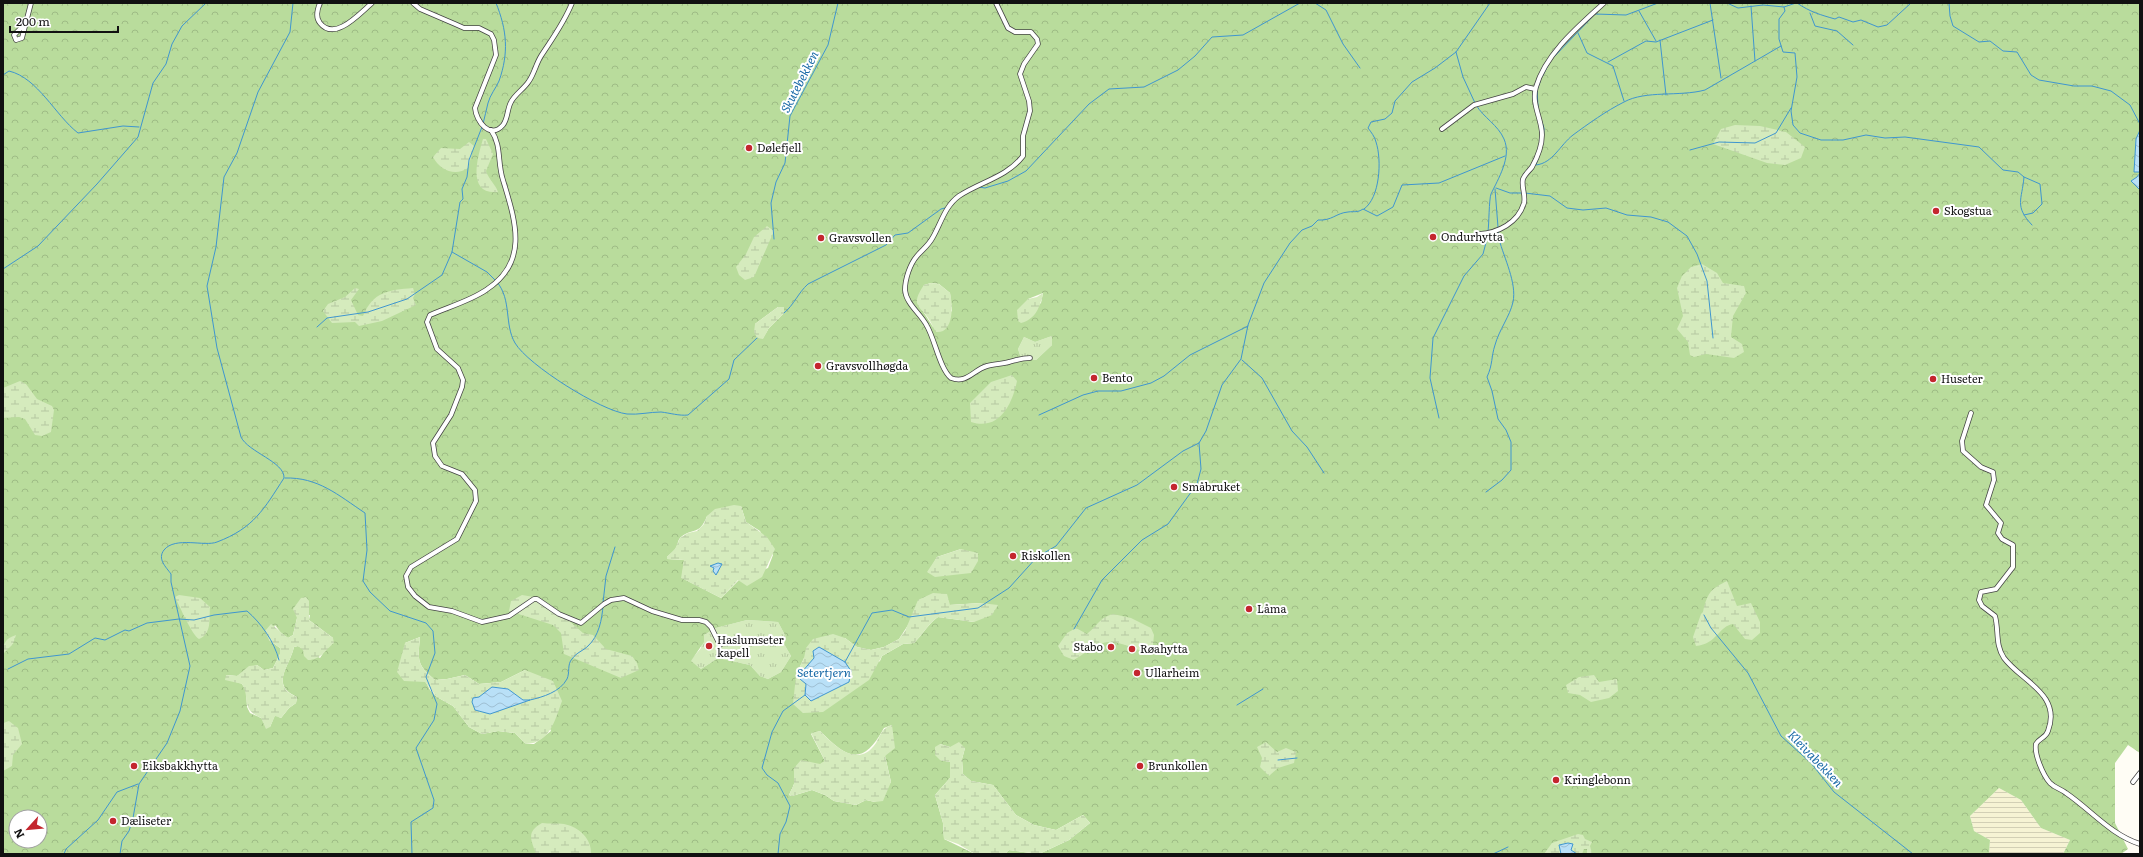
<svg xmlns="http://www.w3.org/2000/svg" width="2143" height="857" viewBox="0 0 2143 857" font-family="Literata,serif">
	<defs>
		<pattern id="farmland-rules" width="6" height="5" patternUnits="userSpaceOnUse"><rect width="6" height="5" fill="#f6f3d4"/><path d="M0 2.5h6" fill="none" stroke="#d2cfb5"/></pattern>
		<pattern id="grass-tufts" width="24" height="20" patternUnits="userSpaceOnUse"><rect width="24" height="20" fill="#d5ebbd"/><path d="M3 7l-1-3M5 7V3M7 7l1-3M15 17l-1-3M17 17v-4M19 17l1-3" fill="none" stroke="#b6c8a1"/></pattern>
		<pattern id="forest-crowns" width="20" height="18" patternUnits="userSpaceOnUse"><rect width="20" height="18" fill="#b9dc9c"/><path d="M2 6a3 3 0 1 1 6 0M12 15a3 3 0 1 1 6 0" fill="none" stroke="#9ebc85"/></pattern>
		<pattern id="wetland-marsh" width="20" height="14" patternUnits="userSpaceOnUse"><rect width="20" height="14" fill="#d5ebbd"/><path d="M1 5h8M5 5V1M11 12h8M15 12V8" fill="none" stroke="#b6c8a1"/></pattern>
		<pattern id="water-waves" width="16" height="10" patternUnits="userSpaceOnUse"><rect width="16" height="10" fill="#b9e0f7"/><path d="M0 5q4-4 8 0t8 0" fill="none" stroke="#9ebfd3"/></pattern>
	</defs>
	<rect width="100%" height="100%" fill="#fffdf5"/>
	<polygon fill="url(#farmland-rules)" points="1999,788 2021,800 2041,828 2070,840 2063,854 1989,854 1990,840 1974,831 1970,816"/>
	<g fill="url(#grass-tufts)">
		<polygon points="1052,336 1052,345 1036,360 1021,358 1018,349 1024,337 1035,342"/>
		<polygon points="747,620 778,622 786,637 784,644 791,656 781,672 768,679 760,676 750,665 718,658 701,669 690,661 701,648 704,635 716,628"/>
	</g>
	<g fill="url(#forest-crowns)" fill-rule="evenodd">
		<path d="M3 3H2140V130L2136 139 2134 172H2140L2137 177 2140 189V753L2128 745 2115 763V823L2128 849 2121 854H2063L2070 840 2041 828 2021 800 1999 788 1970 816 1974 831 1990 840 1989 854H1039L1069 840 1090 823 1083 815 1056 830 1034 825 1016 815 993 785 971 781 963 774 962 759 965 748 950 747 940 744V760L950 762V778L935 795 943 823 944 839 975 854H3ZM931 283 939 284 950 293 952 311 933 327 917 302 924 285ZM1043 293 1041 303 1018 321 1028 299ZM778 307 784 313 769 328 763 338 755 324ZM1052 336V345L1036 360 1021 358 1018 349 1024 337 1035 342ZM741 506 746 522 760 531 773 555 768 568 739 580 721 598 682 578 684 560 667 559V557C670 554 674 551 676 548 678 544 678 539 681 537 694 527 699 536 707 516ZM961 549 928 573 937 557ZM981 603 974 622 938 617C928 624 923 634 914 643L903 644 882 656 880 661 803 713 796 675 804 658 845 638 857 647 871 650 884 647 899 639 910 622 949 605ZM310 615 309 620 333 638 320 658 298 646 294 647C290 666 269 685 297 697L296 703 289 708 281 718 275 715 270 727 261 718 250 713 247 707 246 690 242 684 226 675 237 676 257 665 264 670 273 668 280 654V648L269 640 275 625 281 633 288 638 293 635 297 618ZM747 620 778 622 786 637 784 644 791 656 781 672 768 679 760 676 750 665 718 658 701 669 691 661 704 642V635L716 628ZM420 637C418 660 416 664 435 680L447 679 465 675 479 684 501 682 525 670 551 731 534 744H526L515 733 498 731 482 734 469 727 453 706 437 697 430 690 405 643ZM892 725 885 756 891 782 875 802 866 800 856 805 834 801 825 795 812 790 792 796 789 795 794 784 825 761 811 734 820 731C847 758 862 768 884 728ZM16 817H40V841H16Z"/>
		<polygon points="1009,850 1038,854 1005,854"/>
	</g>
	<g fill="url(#wetland-marsh)" fill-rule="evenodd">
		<polygon points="1735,125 1760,126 1786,132 1805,147 1801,158 1785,165 1767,163 1713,144 1721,129"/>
		<path d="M483 139H486L493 154 486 171C489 180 496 185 498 192 467 195 477 159 483 139Z"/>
		<path d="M469 142 474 146 468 168C455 177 440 170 433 157L441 148 460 149Z"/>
		<polygon points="767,226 774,231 754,277 745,280 739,275 736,267 746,254 754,237"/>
		<polygon points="1702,264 1717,273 1723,283 1744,286 1746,293 1733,316 1731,337 1742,344 1744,352 1734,358 1706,354 1694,357 1690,355 1688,342 1677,329 1683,316 1677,288 1682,276 1691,267"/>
		<path d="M931 283 939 284 950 293C953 305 954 334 936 332 933 328 932 324 930 321 921 305 909 307 924 285Z"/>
		<path d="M355 288 359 289 351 300 358 315 363 316C373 292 388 290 413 288L415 294 413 298 416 305 382 321 359 326 355 322 332 323 323 311 328 304 345 297Z"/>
		<path d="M1043 293C1040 307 1036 319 1021 323L1018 321 1017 310 1028 299 1037 297Z"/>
		<polygon points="778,307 784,307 784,313 769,328 763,339 757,338 754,332 755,324"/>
		<path d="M1012 375 1017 381C1012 405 999 431 971 422L970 403 991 382Z"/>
		<polygon points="20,381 26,384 37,399 52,406 54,410 51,432 42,436 35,435 25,419 19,417 3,418 3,388"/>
		<polygon points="734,505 741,506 746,522 767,537 775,549 762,577 747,586 738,580 721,598 681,578 684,560 667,559 667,557 675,549 680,538 688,533 697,531 704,524 707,516 715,509"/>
		<polygon points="961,549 978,553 978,561 971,573 935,577 927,572 937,557"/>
		<path d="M1727 581 1737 606 1751 603 1760 622V633L1752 640 1745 639 1733 624C1719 626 1717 644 1696 646L1693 637 1701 614 1703 612C1707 594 1710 589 1727 581Z"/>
		<path d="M933 593 947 594 950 605 981 603 998 605 992 615 974 622 938 617C928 624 923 634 914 643L903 644 882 656 869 680 823 712 803 713 793 704 796 675 804 658 806 648 813 639 833 634 845 638 857 647 871 650 884 647 899 639 905 631 918 600ZM814 658 849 682 811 701 805 695 806 684 801 673Z"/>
		<path d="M179 595 200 598 210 607C209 619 212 634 199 639 192 635 180 607 175 597Z"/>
		<polygon points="522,595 540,598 551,605 583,633 593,635 606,649 632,656 637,663 639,670 621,678 564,654 561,633 553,625 509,611 511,601"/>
		<path d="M306 597 309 601V620L333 638 334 643C325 650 321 660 308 660L304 656 303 650 298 646 294 647C290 666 269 686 297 697L296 703 289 708 281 718 275 716 270 727 266 729 261 718C240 708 251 700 242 684L225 680 226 675 237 676 249 666 257 665 264 670 273 668 280 654V648L269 640 265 631 271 624 288 638 293 635 297 618 293 609 301 598Z"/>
		<path d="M1113 614 1131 618 1151 628 1154 635 1153 645 1142 651C1104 637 1107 639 1074 660L1064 656 1058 646 1067 633 1076 628 1087 634C1098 625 1099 618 1113 614Z"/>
		<path d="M16 635 13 644 3 654C3 643 5 639 16 635Z"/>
		<path d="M420 637C418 660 416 664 435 680L447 679 465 675 479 684 501 682 525 670 553 681 562 701C555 720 550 743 526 744L515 733 498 731 482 734 469 727 453 706 437 697 425 682 404 681 397 672 405 643ZM492 687 508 689 523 700H529L475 710 479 697Z"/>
		<polygon points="1594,675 1599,682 1617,679 1618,691 1609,698 1591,702 1580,695 1568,693 1566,685 1579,677"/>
		<polygon points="9,721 18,728 22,744 13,755 12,766 3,771 3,723"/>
		<path d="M892 725 895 748 885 756 891 782 883 801 875 802 866 800 856 805 834 801 825 795 812 790 792 796 789 795 794 784V768L801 760 820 764 825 761 811 733 820 731C834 745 858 770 876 743 881 734 882 728 892 725Z"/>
		<polygon points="959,742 965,748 962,759 963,774 971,781 993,785 1016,815 1034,825 1056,830 1083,815 1090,823 1069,840 1039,854 1009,850 1005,854 975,854 958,844 944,839 943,823 935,795 950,778 950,762 940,760 935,755 935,747 940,744 950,747"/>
		<polygon points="1266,742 1277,752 1286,748 1296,752 1294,763 1278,768 1269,776 1260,767 1262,758 1257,747"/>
		<path d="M542 823C550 824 557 823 564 824 579 827 592 839 591 854H536C531 839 526 832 542 823Z"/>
		<polygon points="1578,834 1583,835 1585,839 1592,842 1590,846 1592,854 1587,854 1587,849 1584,849 1582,854 1577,854 1570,850 1573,844 1561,851 1561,854 1544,854 1552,843"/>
	</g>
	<g fill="url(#water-waves)" stroke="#3f96cf">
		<polygon points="2140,130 2140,172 2134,172 2136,139"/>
		<polygon points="2140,173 2140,189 2139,189 2131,181 2137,177"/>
		<polygon points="718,563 722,564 716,575 713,571 714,568 710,566"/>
		<polygon points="819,647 845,662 851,671 849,682 811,701 805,695 806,684 800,679 801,673 814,658 813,651"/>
		<polygon points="492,687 508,689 523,700 530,700 490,714 475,710 472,702 473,698 479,697"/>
		<polygon points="1568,843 1573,844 1571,850 1577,854 1561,854 1559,845"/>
	</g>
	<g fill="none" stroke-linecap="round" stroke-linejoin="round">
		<g stroke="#3f96cf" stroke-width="1">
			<polyline points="1315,3 1326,10 1343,44 1360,68"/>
			<polyline points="1710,3 1721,78"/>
			<polyline points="1727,3 1738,8 1763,5 1784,7 1796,3"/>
			<path d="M1797 3C1810 12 1821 15 1835 19L1839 17 1853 22 1861 20 1878 27 1887 25 1911 3"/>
			<polyline points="1949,3 1950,16 1953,26 1979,42 1990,41 2003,51 2017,52 2031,75 2039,80 2074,86 2092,86 2111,91 2130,105 2140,124"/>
			<polyline points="1751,6 1755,61"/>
			<path d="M1784 7 1785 11 1779 19V39L1783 52 1795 53 1797 77 1791 111 1793 125 1800 133 1821 140H1843L1866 135 1885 138 1905 137 1979 147 2003 170 2018 172 2024 177C2022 200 2014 206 2032 225"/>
			<polyline points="1639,11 1656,41"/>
			<polyline points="1810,13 1815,26 1837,31 1853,45"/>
			<polyline points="1578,33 1587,53 1613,66 1624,101"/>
			<polyline points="1660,40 1666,95"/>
			<polyline points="1456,52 1463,77 1475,103"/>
			<polyline points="1553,58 1595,14 1626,15 1658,3"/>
			<polyline points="1608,62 1646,41 1656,42 1713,20"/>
			<path d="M3 75 9 71C38 78 55 115 78 133L123 126 139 127"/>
			<polyline points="1542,77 1551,60"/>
			<path d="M1476 105C1484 118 1498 125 1504 139 1512 157 1498 179 1491 194 1489 199 1489 225 1488 232"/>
			<polyline points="1538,106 1537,90 1540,82"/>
			<polyline points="1542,122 1544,128 1543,143"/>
			<path d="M483 124C485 117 486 110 488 103 490 95 496 88 499 81 509 53 507 30 496 3"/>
			<polyline points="1690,150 1719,142 1755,143 1776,133 1791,108"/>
			<path d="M1538 159 1536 165C1553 163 1560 145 1573 135 1588 124 1606 111 1624 102 1646 90 1679 97 1705 90L1781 46"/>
			<polyline points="979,187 985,188 1008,181 1026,171 1089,104 1109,89 1144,87 1178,70 1195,56 1212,37 1243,35 1300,3"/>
			<polyline points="1496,188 1510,193 1522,193"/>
			<polyline points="1495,189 1498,227"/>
			<polyline points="1525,193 1550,196 1567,208 1583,210 1606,208 1627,215 1651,217 1668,222 1687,236 1697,254 1707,281 1713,338"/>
			<polyline points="950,207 955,202"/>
			<path d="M1364 209C1380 198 1382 160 1376 142 1375 137 1371 132 1368 128L1371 122 1385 119 1392 113 1395 101 1412 82 1435 68 1456 52 1490 3"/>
			<polyline points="2024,215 2033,213 2042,204 2040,184 2024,177"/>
			<polyline points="774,239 771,203 776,182 785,163 790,116 828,45 838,3"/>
			<polyline points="452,252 487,272 495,280"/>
			<polyline points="3,269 38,246 97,184 138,137 153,83 166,64 172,44 182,26 206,3"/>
			<path d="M497 282C512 300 504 324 515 343 528 365 601 411 627 414 638 415 650 412 661 412 670 413 679 416 688 415L729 379 734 360 757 338"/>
			<path d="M784 313C794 305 798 293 808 284L886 245 895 235 908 233 941 209 945 208"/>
			<polyline points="317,327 327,318 368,312 407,299 442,275 452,252 460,202 463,199 462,189 467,177 469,160 482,127"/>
			<polyline points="1242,360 1262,378 1292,431 1307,447 1324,473"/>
			<polyline points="1039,415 1083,395 1098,391 1121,391 1151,383 1164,376 1190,355 1248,326"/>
			<polyline points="1439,418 1430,378 1433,338 1464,276 1483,254 1488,235"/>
			<path d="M285 478C318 477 338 495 365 513L367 550 363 581 370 592 390 611 426 623 433 631 435 653 426 677 437 704 434 720 416 748 434 800 433 808 411 822 412 854"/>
			<path d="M1486 492 1502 480 1511 470V442L1506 430 1498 419 1492 391 1487 377C1493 364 1491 357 1495 345 1499 330 1510 316 1513 302 1517 283 1504 258 1499 239L1498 230"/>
			<polyline points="603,603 606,576 615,547"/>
			<polyline points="1704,615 1711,628 1748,673 1781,736 1811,763 1834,792 1913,854"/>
			<polyline points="1074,629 1102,580 1142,540 1168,524 1197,484 1201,469 1199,443"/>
			<path d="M845 662 872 613 892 610 909 617 978 608 1009 588 1037 557 1056 546 1086 508 1137 485 1183 451 1199 443 1206 431 1222 385 1241 359 1248 325 1264 283 1290 243 1302 230 1312 226 1318 220C1332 221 1336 213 1348 212 1355 211 1357 213 1363 209L1377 216 1393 207 1402 185 1439 183 1505 156"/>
			<path d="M8 669 28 659 69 654 95 638 105 640 125 630 129 631 147 623 179 619 194 620 214 615 247 611C261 623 274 641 279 660"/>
			<path d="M530 700C543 697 560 692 567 679 570 673 567 664 572 659 577 652 583 651 588 646 599 636 602 619 603 606"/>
			<polyline points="1237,705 1263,689"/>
			<polyline points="1278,760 1297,758"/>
			<polyline points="64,854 66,849 98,820 117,792 138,784"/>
			<path d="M120 854 122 841 129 831 133 818 139 784 167 743 180 711 190 666 171 582V574C166 567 157 559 164 550 175 536 205 547 217 542 254 528 264 509 284 478 285 462 248 452 241 437L217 348 207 286 216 247 224 177 237 153 258 92 290 32 293 3"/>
			<polyline points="778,854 780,834 786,822 790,806 778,783 767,775 762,768 772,732 783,711 805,695"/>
			<polyline points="1493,854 1508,847"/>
		</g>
		<g stroke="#444" stroke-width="5.5">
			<g id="street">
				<path d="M320 3C317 10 315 17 320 23 335 42 360 13 372 3"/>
				<path d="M413 3 420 9 455 24 464 28H479L491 34 494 40 496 55 475 108C476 121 490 140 503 125 508 119 507 109 511 102 515 94 524 89 529 81 534 74 536 64 541 56 552 39 564 23 572 3"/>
				<path d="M996 3 1008 28 1015 32H1031L1037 39 1038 44 1024 64 1020 74 1029 101 1030 111 1023 136V156C1007 177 980 182 959 196 945 206 941 223 933 237 929 245 923 249 917 256 910 264 905 279 905 290 906 304 921 314 927 326 935 340 940 369 951 378 967 384 973 370 987 366 994 364 1002 364 1009 362 1017 360 1022 358 1030 358"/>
				<polyline points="26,23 14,35 16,40 22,38 31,3"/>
				<polyline points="1442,129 1474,105 1513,94 1526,87 1535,89"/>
				<path d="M491 130C502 146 497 162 503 180 515 220 530 262 486 290 470 301 448 307 430 315L427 322 437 349 458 368 463 380 462 387 451 415 433 443 435 456 442 466 462 474 475 490 476 501 457 539 411 567 406 576 408 587 415 596 429 607 452 611 482 622 509 616 534 599H537L559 614 581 623 604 604 611 600 624 598 652 611 682 620H699L706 622 711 627 720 645"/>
				<path d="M1476 238 1479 234C1498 233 1518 223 1524 203 1526 195 1521 187 1523 179 1525 174 1529 171 1532 167 1537 158 1542 145 1542 135 1542 119 1531 104 1536 87 1546 53 1579 26 1604 3"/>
				<path d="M1971 413 1962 441 1963 451 1981 467 1993 472 1994 480 1986 505 2001 523 1998 533 2002 539 2013 545V567L1996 589 1981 592 1979 600 1982 606 1995 616C1999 630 1995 645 2004 658 2021 681 2062 694 2048 731 2046 738 2039 738 2036 744 2034 754 2043 775 2050 783 2055 788 2061 789 2066 793 2091 810 2111 835 2140 844"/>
				<polyline points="2133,782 2140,773"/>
			</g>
		</g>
		<use href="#street" stroke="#fff" stroke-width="4"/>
	</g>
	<g fill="#c4262e" stroke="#fff" stroke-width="1.5">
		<circle cx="749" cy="148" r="4"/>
		<circle cx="1936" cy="211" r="4"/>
		<circle cx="1433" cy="237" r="4"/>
		<circle cx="821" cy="238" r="4"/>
		<circle cx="818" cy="366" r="4"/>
		<circle cx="1094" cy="378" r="4"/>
		<circle cx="1933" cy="379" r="4"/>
		<circle cx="1174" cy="487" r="4"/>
		<circle cx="1013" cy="556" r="4"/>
		<circle cx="1249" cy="609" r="4"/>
		<circle cx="709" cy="646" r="4"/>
		<circle cx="1111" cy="647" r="4"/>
		<circle cx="1132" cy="649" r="4"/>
		<circle cx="1137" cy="673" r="4"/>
		<circle cx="134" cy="766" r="4"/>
		<circle cx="1140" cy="766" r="4"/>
		<circle cx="1556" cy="780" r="4"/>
		<circle cx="113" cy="821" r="4"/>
	</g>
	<g text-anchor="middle" stroke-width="4" stroke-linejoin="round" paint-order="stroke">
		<g font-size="11" fill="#111" stroke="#fff" text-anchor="start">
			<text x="757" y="152">Dølefjell</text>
			<text x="1944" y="215">Skogstua</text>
			<text x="1441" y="241">Ondurhytta</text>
			<text x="829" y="242">Gravsvollen</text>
			<text x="826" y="370">Gravsvollhøgda</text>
			<text x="1102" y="382">Bento</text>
			<text x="1941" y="383">Huseter</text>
			<text x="1182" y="491">Småbruket</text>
			<text x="1021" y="560">Riskollen</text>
			<text x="1257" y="613">Låma</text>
			<text x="717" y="644">Haslumseter<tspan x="717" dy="13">kapell</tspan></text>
			<text x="1103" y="651" text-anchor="end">Stabo</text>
			<text x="1140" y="653">Røahytta</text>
			<text x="1145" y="677">Ullarheim</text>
			<text x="142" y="770">Eiksbakkhytta</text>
			<text x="1148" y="770">Brunkollen</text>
			<text x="1564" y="784">Kringlebonn</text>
			<text x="121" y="825">Dæliseter</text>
		</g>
		<g font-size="12" font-style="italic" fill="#1768a6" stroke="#fff">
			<text transform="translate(800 82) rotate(-63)" y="4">Skutebekken</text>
			<text x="824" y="677">Setertjern</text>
			<text transform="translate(1815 759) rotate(46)" y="4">Kleivabekken</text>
		</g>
	</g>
	<rect width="2143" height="857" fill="none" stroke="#111111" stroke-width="8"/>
	<g transform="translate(28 829) rotate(243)"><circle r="19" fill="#ffffff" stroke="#a0a0a0"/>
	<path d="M0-3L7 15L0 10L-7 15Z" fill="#c4262e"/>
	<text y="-6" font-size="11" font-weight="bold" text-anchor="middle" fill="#111111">N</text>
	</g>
	<path d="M10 26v6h108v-6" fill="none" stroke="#111111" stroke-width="2"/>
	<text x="16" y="26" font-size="12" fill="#111111" stroke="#ffffff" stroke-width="3" paint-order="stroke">200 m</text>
</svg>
